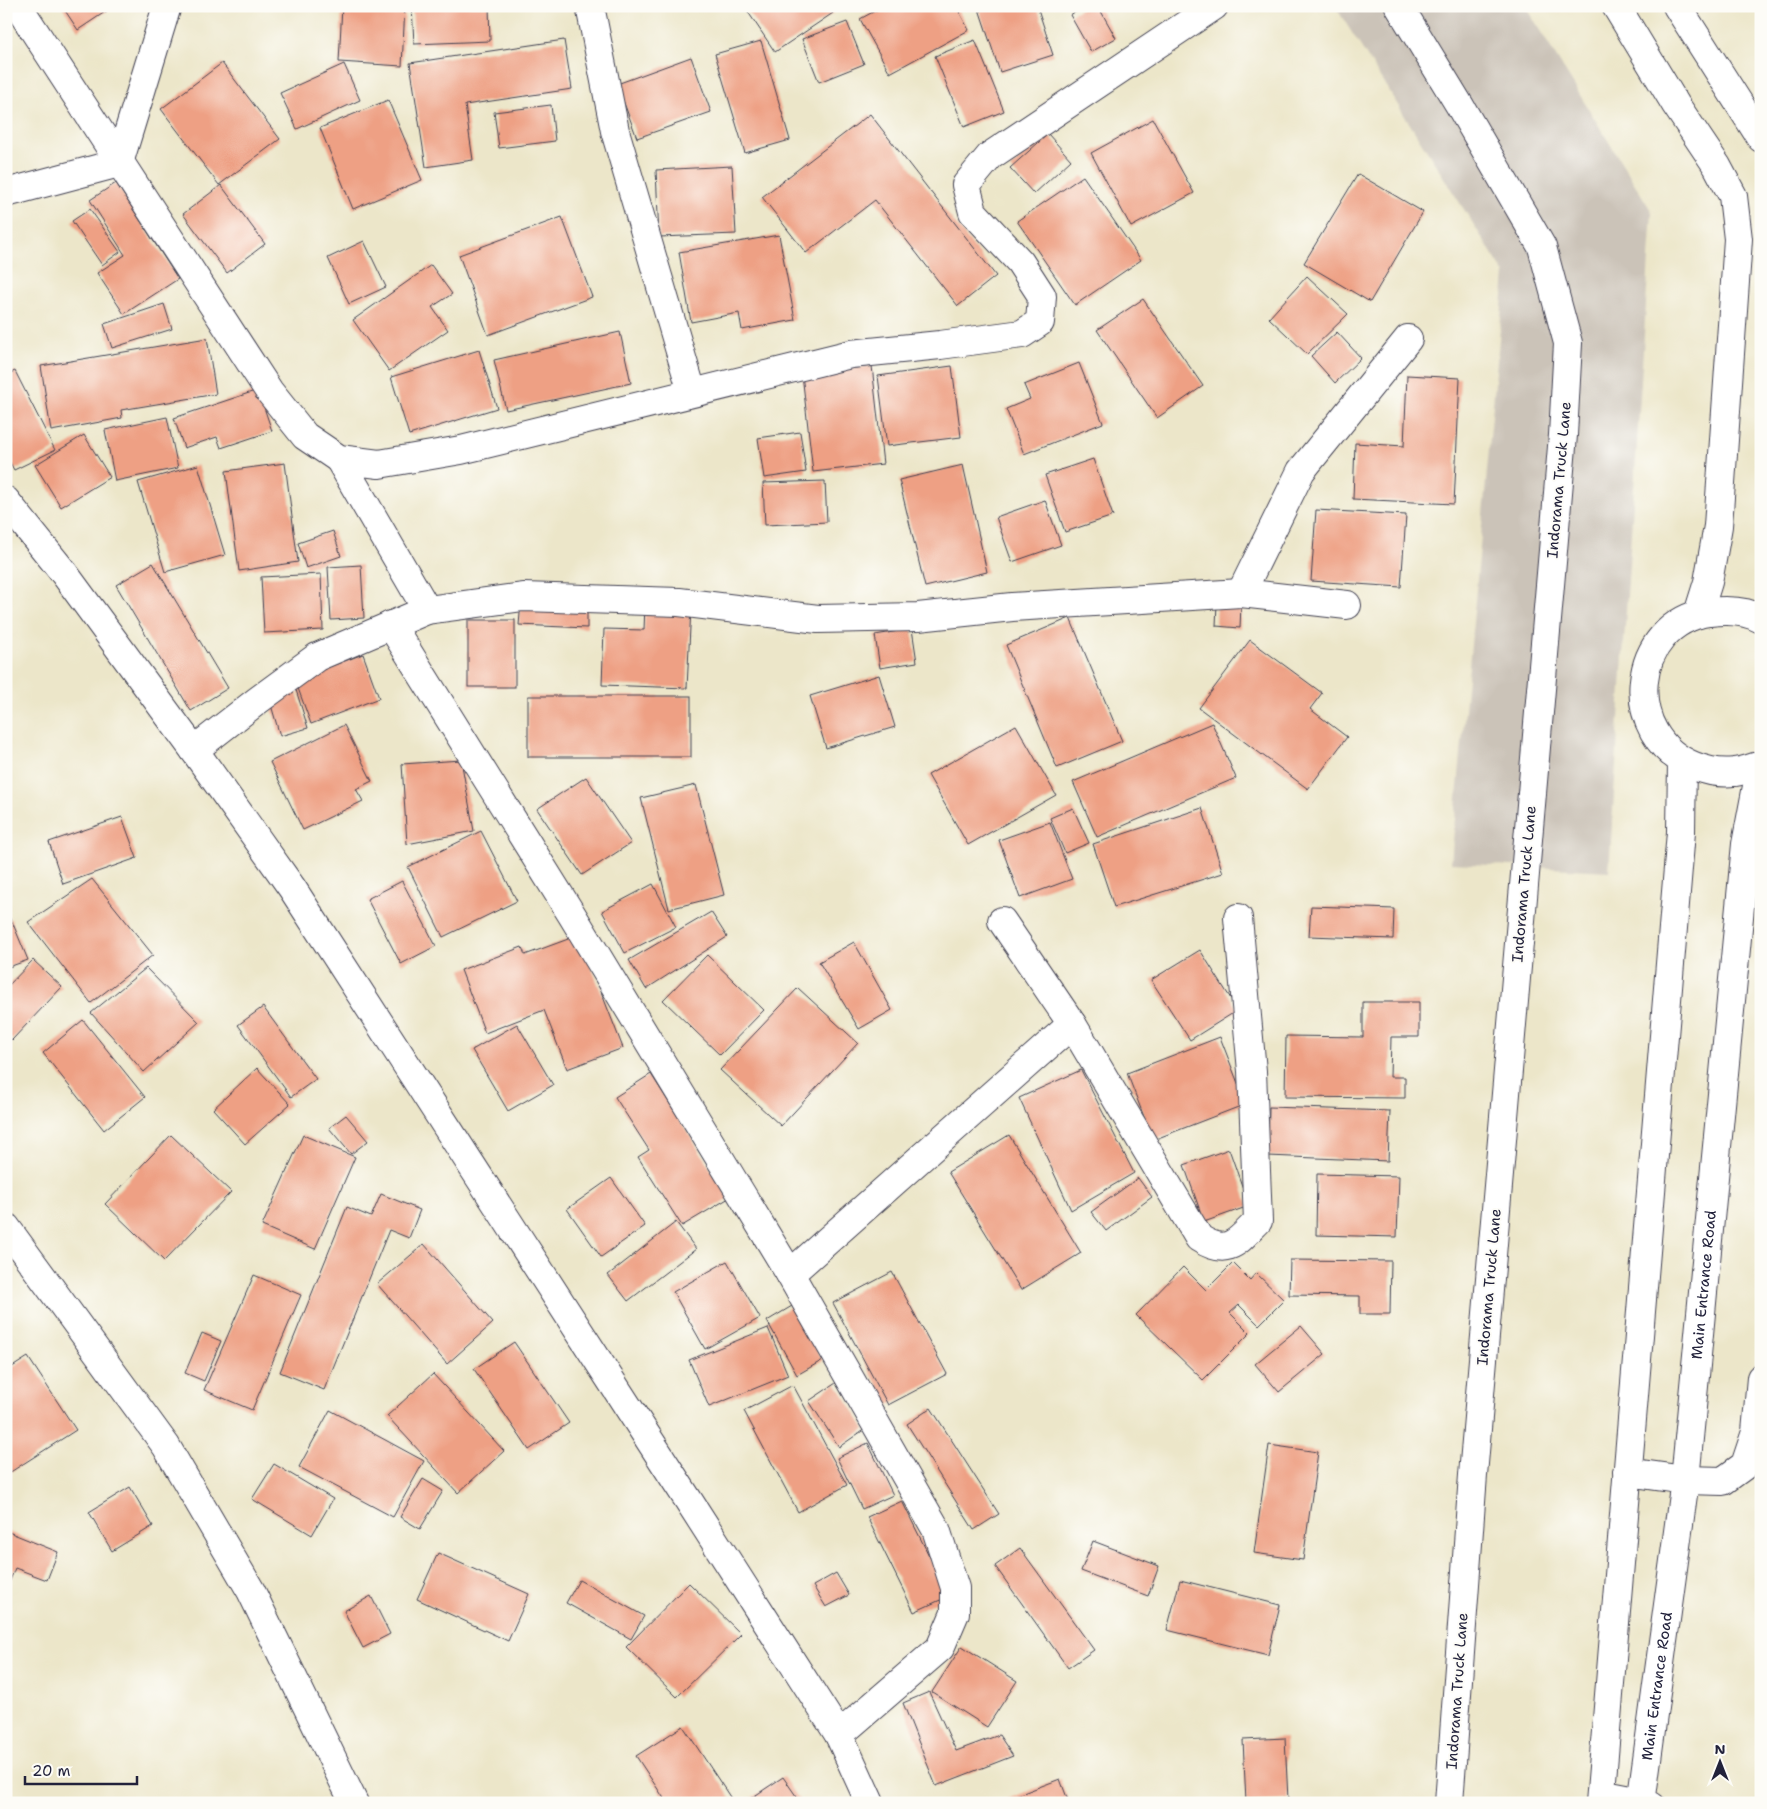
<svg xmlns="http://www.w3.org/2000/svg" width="1767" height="1809" viewBox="0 0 1767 1809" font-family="'Shantell Sans',sans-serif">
	<rect width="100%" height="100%" fill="#fdfcf7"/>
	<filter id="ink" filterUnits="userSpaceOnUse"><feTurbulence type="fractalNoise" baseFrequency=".02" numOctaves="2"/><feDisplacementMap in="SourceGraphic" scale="10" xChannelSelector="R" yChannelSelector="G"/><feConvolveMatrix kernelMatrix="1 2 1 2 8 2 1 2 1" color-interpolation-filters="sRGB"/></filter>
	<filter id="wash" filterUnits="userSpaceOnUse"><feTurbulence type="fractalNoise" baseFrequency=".0096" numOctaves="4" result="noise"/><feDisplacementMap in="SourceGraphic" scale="20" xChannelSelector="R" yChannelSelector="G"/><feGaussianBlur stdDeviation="1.12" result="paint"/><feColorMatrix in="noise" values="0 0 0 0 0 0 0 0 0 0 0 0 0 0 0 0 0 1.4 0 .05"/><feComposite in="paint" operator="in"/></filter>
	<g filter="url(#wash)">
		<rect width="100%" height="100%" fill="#ece6c9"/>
		<polygon fill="#cbc3b8" points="1335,6 1525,6 1652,212 1609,871 1451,863 1505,274"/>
		<g id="blocks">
			<g fill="#eea084">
				<polygon points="62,6 114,6 78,30"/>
				<polygon points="342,6 405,6 402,66 339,62"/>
				<polygon points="412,6 489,6 490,41 414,44"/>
				<polygon points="744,6 829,6 833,13 775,52"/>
				<polygon points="884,6 956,6 969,30 890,73 860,19"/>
				<polygon points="978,6 1037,6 1053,55 1000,72"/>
				<polygon points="1085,6 1098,6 1116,38 1091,52 1070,15"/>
				<polygon points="847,22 864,64 819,82 802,39"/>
				<polygon points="564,40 572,89 465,105 473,160 426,167 410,63"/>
				<polygon points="975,40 1004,111 964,127 935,56"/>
				<polygon points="761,41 790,140 745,153 715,54"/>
				<polygon points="691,57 711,112 637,138 617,84"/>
				<polygon points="222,63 280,139 219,185 161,109"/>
				<polygon points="344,64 360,100 297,129 280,93"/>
				<polygon points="388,100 422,180 353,209 320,128"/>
				<polygon points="551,105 555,141 499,148 494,112"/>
				<polygon points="870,114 996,276 958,306 875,200 806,253 762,197"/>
				<polygon points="1153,119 1194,193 1131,227 1091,153"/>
				<polygon points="1048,134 1071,160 1034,194 1010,168"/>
				<polygon points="732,166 736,234 659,237 656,170"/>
				<polygon points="1358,174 1423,212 1370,302 1304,263"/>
				<polygon points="1083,176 1141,260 1075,305 1017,221"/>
				<polygon points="116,183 178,279 124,314 97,273 125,255 90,200"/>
				<polygon points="221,185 265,244 227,273 183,214"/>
				<polygon points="90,209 120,252 102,265 72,221"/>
				<polygon points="562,217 592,297 488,335 459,255"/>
				<polygon points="779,235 795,320 742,330 739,313 691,322 679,252"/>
				<polygon points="364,241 386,287 349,304 328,258"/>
				<polygon points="431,265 452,294 432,307 448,330 389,371 353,320"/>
				<polygon points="1307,276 1348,314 1307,354 1269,318"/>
				<polygon points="1143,299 1203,386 1157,418 1097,330"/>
				<polygon points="164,304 172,329 112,348 104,324"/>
				<polygon points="620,332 631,383 506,410 494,360"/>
				<polygon points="1337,332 1361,358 1335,383 1311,356"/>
				<polygon points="207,338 216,394 121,410 122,418 51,431 41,366"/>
				<polygon points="479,350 497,408 409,435 391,377"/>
				<polygon points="1079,363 1103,423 1024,454 1006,409 1030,399 1024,385"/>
				<polygon points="872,366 883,464 813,472 802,374"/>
				<polygon points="952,366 961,437 887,446 878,376"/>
				<polygon points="15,371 55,450 14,470 6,455 6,375"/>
				<polygon points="1407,375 1460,378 1454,504 1353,499 1355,443 1404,446"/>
				<polygon points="258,390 272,431 221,448 217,437 184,448 174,418"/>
				<polygon points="167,417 178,468 115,481 105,430"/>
				<polygon points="800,432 806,472 764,478 758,438"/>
				<polygon points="84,435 110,477 61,507 35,465"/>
				<polygon points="1093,459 1113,516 1065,532 1045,475"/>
				<polygon points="285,463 298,562 239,571 226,471"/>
				<polygon points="198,465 225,555 165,572 138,482"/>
				<polygon points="963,465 987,572 925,587 899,480"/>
				<polygon points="825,481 827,522 765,525 763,483"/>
				<polygon points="1045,500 1061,545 1012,562 996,517"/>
				<polygon points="1316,510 1406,515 1401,587 1311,581"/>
				<polygon points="333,531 341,556 306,568 298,543"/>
				<polygon points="153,563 228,688 191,711 116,585"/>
				<polygon points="361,565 364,618 331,620 328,567"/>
				<polygon points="321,574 323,630 264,633 261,577"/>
				<polygon points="521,602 587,605 587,628 519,625"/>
				<polygon points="1217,603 1241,604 1240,628 1216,626"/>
				<polygon points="645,605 691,607 687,688 602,685 604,629 644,630"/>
				<polygon points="1070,618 1122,741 1057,768 1006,645"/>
				<rect x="468" y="620" width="47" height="67"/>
				<polygon points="912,629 917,662 880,668 875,635"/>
				<polygon points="1250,640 1322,693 1310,709 1347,737 1308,789 1199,708"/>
				<polygon points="363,654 379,698 311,724 295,680"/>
				<polygon points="879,675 895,727 826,748 810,696"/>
				<polygon points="296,690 308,728 280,736 269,698"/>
				<rect x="528" y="696" width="163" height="61"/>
				<polygon points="1212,723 1236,778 1097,837 1073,782"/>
				<polygon points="344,725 372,781 356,789 363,801 303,830 270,762"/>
				<polygon points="1016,725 1056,795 968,845 928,775"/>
				<polygon points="461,760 474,831 407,844 402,764"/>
				<polygon points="586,777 631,843 582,875 537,809"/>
				<polygon points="696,785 724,895 669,909 641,798"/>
				<polygon points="1073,808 1089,843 1065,853 1050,818"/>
				<polygon points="1202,808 1223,873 1114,907 1093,844"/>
				<polygon points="122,817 137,858 63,884 49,842"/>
				<polygon points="1050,822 1072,879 1020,898 999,840"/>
				<polygon points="481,831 517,901 443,937 408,867"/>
				<polygon points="92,879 153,955 91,1003 28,922"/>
				<polygon points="402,881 436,946 401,964 367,899"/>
				<polygon points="653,884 676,927 625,953 602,911"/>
				<polygon points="1311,906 1394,909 1393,939 1309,936"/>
				<polygon points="711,912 727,937 646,989 629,960"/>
				<polygon points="11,919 28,960 6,968 6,921"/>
				<polygon points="579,935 623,1048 567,1069 544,1010 485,1033 461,970 522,947 525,955"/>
				<polygon points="854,942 892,1010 859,1029 819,962"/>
				<polygon points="1200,950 1238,1010 1190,1040 1151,980"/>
				<polygon points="707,955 764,1010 720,1055 663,1000"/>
				<polygon points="33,960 62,987 12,1040 6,1035 6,988"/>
				<polygon points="146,968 199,1022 144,1072 91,1013"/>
				<polygon points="798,988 858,1043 781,1126 720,1070"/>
				<polygon points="1363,1002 1419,1002 1419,1037 1391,1037 1390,1077 1405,1077 1405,1098 1285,1097 1286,1036 1363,1037"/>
				<polygon points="263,1007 316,1079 291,1097 238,1025"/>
				<polygon points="83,1020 145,1097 104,1130 43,1053"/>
				<polygon points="517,1024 553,1085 508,1111 472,1050"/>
				<polygon points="1220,1037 1246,1104 1153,1140 1127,1073"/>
				<polygon points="257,1068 290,1104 245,1144 213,1109"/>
				<polygon points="1081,1070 1134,1173 1071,1210 1019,1098"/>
				<polygon points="651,1074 729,1198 682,1226 638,1157 649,1150 615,1097"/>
				<polygon points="1269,1107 1390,1111 1388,1161 1268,1156"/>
				<polygon points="346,1115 368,1141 351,1154 329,1128"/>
				<polygon points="171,1135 231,1192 164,1261 105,1204"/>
				<polygon points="303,1135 355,1157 315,1249 262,1226"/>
				<polygon points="1009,1135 1081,1253 1021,1290 948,1172"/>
				<polygon points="1229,1149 1249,1206 1204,1222 1184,1165"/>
				<polygon points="1317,1174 1399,1176 1397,1237 1316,1235"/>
				<polygon points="611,1178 645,1226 601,1257 567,1209"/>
				<polygon points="1138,1178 1152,1197 1106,1231 1091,1212"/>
				<polygon points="381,1194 420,1210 409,1238 389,1230 324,1390 280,1372 347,1207 371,1217"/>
				<polygon points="676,1222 696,1249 628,1301 608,1275"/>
				<polygon points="424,1244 493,1323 447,1364 377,1284"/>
				<polygon points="1290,1260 1391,1261 1390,1314 1360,1314 1360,1296 1289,1295"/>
				<polygon points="727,1261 760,1318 705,1349 673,1292"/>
				<polygon points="1233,1263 1250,1280 1256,1273 1284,1300 1259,1325 1239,1305 1230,1313 1250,1333 1203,1380 1136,1315 1183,1267 1206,1290"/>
				<polygon points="892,1272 947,1374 888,1405 833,1303"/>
				<polygon points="254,1275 301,1295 252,1410 204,1390"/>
				<polygon points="792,1306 823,1360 797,1375 767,1321"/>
				<polygon points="1301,1326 1325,1354 1279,1392 1255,1364"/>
				<polygon points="768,1328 788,1375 709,1407 689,1360"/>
				<polygon points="202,1333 221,1341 204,1381 185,1373"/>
				<polygon points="514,1342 569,1423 529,1450 474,1369"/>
				<polygon points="28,1357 76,1430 9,1473 6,1469 6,1371"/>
				<polygon points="433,1374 504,1451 458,1493 387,1416"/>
				<polygon points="836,1383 865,1429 839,1447 809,1401"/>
				<polygon points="793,1385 847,1485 798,1512 744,1411"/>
				<polygon points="931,1408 999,1514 974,1530 907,1424"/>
				<polygon points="330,1410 424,1461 393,1517 299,1467"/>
				<polygon points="868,1443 893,1495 862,1509 837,1458"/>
				<polygon points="1269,1445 1318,1452 1303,1560 1254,1553"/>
				<polygon points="274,1464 333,1499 312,1535 252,1499"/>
				<polygon points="423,1479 443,1491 420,1529 400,1517"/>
				<polygon points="130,1487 153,1526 112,1551 89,1512"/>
				<polygon points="902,1501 949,1596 914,1612 867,1517"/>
				<polygon points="6,1531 58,1552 47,1580 15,1568 6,1590"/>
				<polygon points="1093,1541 1159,1566 1148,1596 1081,1571"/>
				<polygon points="1020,1548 1094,1650 1068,1668 995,1566"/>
				<polygon points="438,1553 529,1594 508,1641 417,1599"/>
				<polygon points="836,1573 849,1595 826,1607 813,1586"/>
				<polygon points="579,1580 644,1616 631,1639 566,1603"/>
				<polygon points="1180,1580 1280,1605 1268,1655 1167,1630"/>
				<polygon points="689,1583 741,1634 677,1697 626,1647"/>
				<polygon points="371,1596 390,1634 363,1648 344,1611"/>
				<polygon points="962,1646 1017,1681 987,1727 932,1692"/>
				<polygon points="929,1692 956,1751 999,1735 1013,1756 936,1786 903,1703"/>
				<polygon points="683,1726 734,1803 667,1803 636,1756"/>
				<polygon points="1285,1738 1288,1800 1246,1802 1243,1740"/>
				<polygon points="783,1777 801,1803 744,1803"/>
				<polygon points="1060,1779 1069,1803 997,1803"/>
			</g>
		</g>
	</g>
	<g filter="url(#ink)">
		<use href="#blocks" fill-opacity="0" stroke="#403f50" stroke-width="1"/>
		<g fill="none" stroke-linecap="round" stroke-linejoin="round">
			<g stroke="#403f50" stroke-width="22">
				<polyline id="lane" points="1601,1789 1642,1797 1654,1803"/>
			</g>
			<g stroke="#403f50" stroke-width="30">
				<g id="street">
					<polyline points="18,6 269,391 305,436 339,459 379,464 461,450 851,354 940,345 1022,334 1040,322 1042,296 1020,262 973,212 966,185 990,156 1214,6"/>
					<polyline points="590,6 615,131 692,392"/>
					<polyline points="1399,6 1460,106 1542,247 1568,343 1563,435 1473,1475 1449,1803"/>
					<polyline points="1616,6 1676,105 1717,166 1733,196 1738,239 1718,526 1708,582 1698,614"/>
					<polyline points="1677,6 1761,138"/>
					<polyline points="119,163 167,6"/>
					<polyline points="6,193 119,163"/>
					<polyline points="339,459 427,610"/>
					<polyline points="6,501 64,573 194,750 292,888 687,1498 839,1735 870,1803"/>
					<polyline points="1241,593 1301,471 1408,339"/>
					<path d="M1761 619C1746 610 1726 610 1709 612 1629 624 1620 737 1694 766 1707 771 1721 774 1735 772 1744 771 1753 767 1761 765"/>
					<polyline points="391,625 572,915 790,1274 936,1529 955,1588 955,1613 940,1648 839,1735"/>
					<polyline points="194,750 257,701 317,657 427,610 523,597 679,602 818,619 918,617 1012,607 1241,593 1347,605"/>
					<path d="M1002 921 1072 1024 1199 1238C1228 1257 1237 1242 1258 1221L1252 1071 1238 918"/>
					<polyline points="6,1227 166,1446 251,1591 354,1803"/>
					<polyline points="790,1274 1072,1024"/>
					<polyline points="1627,1472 1685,1480 1723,1481 1745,1465 1756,1432 1761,1378"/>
					<polyline points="1600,1803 1681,832 1682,761"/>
					<path id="s1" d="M1641 1803 1685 1480 1746 844 1761 765"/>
				</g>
			</g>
			<use href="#lane" stroke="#fff" stroke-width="20"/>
			<use href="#street" stroke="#fff" stroke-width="28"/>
		</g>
	</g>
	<g text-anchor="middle" stroke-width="4" stroke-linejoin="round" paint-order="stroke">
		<g font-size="15" fill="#22223b" stroke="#fdfcf7">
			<text transform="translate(1559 480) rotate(-85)" y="5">Indorama Truck Lane</text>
			<text transform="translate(1524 884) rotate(-85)" y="5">Indorama Truck Lane</text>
			<text dy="5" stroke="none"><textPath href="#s1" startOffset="522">Main Entrance Road</textPath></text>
			<text transform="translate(1489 1287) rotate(-85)" y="5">Indorama Truck Lane</text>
			<text dy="5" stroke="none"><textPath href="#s1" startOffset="118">Main Entrance Road</textPath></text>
			<text transform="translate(1457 1691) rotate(-86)" y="5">Indorama Truck Lane</text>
		</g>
	</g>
	<rect width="1767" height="1809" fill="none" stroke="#fdfcf7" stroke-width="25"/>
	<g transform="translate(1720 1762)" stroke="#fdfcf7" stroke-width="4" paint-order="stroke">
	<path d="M0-4L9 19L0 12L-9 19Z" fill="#22223b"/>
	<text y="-8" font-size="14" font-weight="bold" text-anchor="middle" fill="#22223b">N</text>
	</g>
	<path d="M25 1776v8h112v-8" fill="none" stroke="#22223b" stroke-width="2.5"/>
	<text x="32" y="1776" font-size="15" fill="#22223b" stroke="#fdfcf7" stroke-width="4" paint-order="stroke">20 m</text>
</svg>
